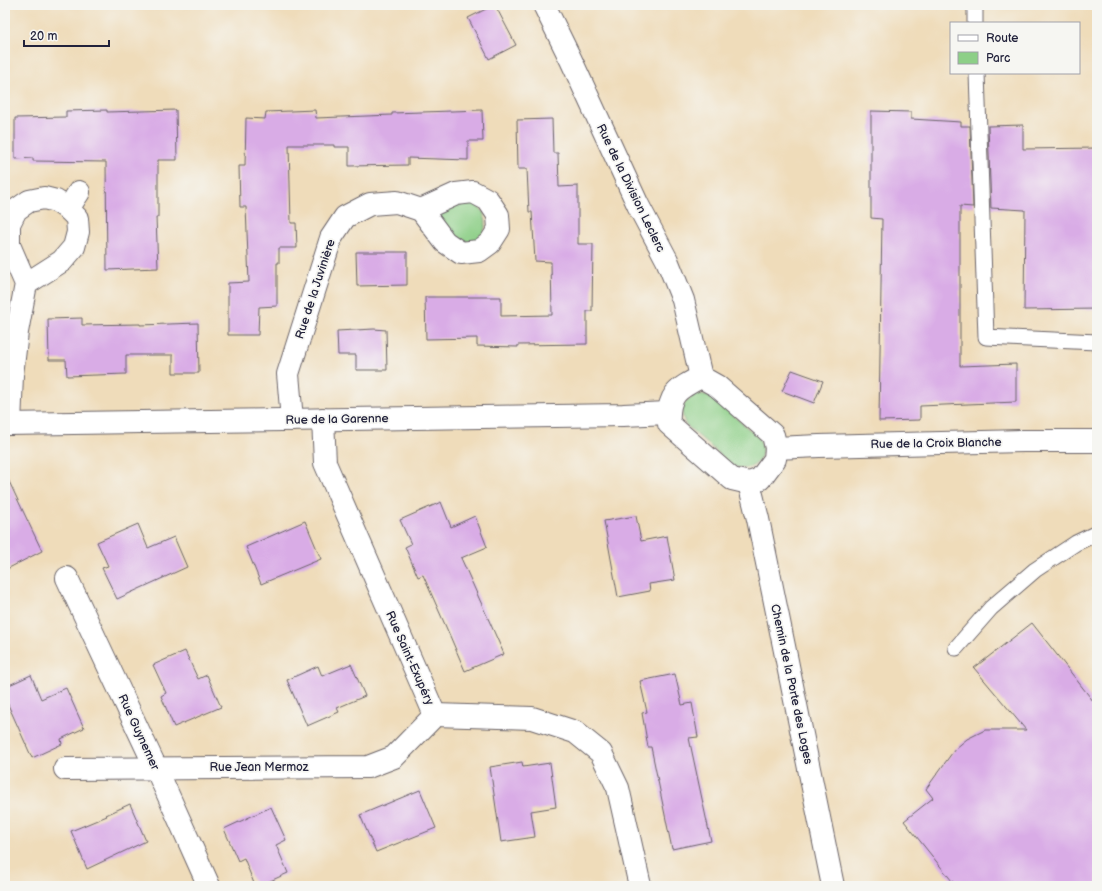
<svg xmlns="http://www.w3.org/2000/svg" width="1102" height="891" viewBox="0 0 1102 891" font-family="'Balsamiq Sans',sans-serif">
	<rect width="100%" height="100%" fill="#f6f6f2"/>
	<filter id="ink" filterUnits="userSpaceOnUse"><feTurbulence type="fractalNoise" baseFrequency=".025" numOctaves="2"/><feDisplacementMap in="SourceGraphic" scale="8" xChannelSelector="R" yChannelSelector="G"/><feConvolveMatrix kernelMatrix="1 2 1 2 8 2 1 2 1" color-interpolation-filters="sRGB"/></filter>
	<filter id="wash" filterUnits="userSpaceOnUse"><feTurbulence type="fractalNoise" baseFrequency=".012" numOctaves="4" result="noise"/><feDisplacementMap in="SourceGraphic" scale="16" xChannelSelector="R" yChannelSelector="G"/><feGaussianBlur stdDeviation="0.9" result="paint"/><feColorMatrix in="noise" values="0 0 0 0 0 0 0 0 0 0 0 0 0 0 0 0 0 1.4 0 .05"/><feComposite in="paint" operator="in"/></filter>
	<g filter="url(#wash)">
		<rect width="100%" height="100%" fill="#efdcba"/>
		<g fill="#8dcf87" stroke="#587861">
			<polygon points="463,201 475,204 483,211 486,222 484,232 477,239 468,242 460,241 452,237 436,214"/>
			<path d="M697 394C704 394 709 395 715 399L759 438C769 458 753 474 733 466L686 425C679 412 682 400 697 394Z"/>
		</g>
		<g id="blocks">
			<g fill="#d9ace6">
				<polygon points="494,5 495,5 516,45 489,59 468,18"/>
				<polygon points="107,110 107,112 176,110 177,160 158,160 158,217 156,217 158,268 107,270 106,162 33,161 33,158 15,159 15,118 66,117 66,111"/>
				<polygon points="315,110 316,118 392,115 392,113 482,110 483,141 468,141 468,160 408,158 408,165 349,166 349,147 334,147 334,145 289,145 291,223 296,223 297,248 279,248 279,263 277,263 277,306 259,307 258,335 228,335 228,283 249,282 246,207 240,207 239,166 245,166 246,118 265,119 266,112"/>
				<polygon points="871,111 911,112 911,119 961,122 961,126 970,126 973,207 960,206 960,366 1016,364 1016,402 920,406 920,420 879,421 882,219 871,218"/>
				<polygon points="552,119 553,153 558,153 559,187 578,186 578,244 593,244 592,311 587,311 587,344 518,345 518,347 477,346 477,338 426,339 425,297 501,297 501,316 552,315 551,262 535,261 532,212 529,212 527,169 518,169 517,120"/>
				<polygon points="1023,125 1023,149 1097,148 1097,309 1024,310 1025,210 991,208 988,126"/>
				<polygon points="356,252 407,252 407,285 357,286"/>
				<polygon points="82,318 82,325 140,324 140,325 198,323 199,373 173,373 173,355 126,355 126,374 67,376 66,360 49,360 48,319"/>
				<polygon points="374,329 386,330 387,370 356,370 356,355 338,355 337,331"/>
				<polygon points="792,370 823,381 814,403 782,391"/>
				<polygon points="5,473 42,551 5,570"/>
				<polygon points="441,502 451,527 475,516 487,547 461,558 504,654 465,671 450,636 423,575 418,577 405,547 411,544 400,520"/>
				<polygon points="636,516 641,541 667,536 675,580 649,584 650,591 618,597 604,521"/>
				<polygon points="305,521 321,559 261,584 246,547"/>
				<polygon points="138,524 148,548 174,537 187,567 117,599 102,568 108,566 97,542"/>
				<polygon points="1032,623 1097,706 1097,886 956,886 904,821 933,798 926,789 955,749 967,739 985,730 1026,730 974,668"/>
				<polygon points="185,651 198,679 207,675 221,707 174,727 161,696 166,693 153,665"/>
				<polygon points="351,664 365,696 337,708 339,712 307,726 287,680 318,666 322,676"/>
				<polygon points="675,674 682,705 692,703 698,737 689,738 711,841 672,849 651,747 648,747 642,713 647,712 640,681"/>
				<polygon points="31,675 41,699 66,688 84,728 61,739 62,744 32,758 5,698 5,687"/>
				<polygon points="522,762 523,767 550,763 556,807 531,811 535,837 501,842 490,767"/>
				<polygon points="420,790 436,828 376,852 360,815"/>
				<polygon points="130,804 146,841 87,869 71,831 107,816 106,815"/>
				<polygon points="271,807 286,840 276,845 288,873 259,886 255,886 244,858 238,861 224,829"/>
			</g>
		</g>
	</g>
	<g filter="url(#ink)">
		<use href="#blocks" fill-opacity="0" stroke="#6a6367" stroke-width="1"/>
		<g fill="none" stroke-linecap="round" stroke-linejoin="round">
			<g stroke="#6a6367" stroke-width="17">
				<g id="service">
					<polyline points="975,5 975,23"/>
					<polyline points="977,73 986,337 1097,342"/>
					<polyline points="956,648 991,608 1035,570 1076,543 1097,533"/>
				</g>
			</g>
			<g stroke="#6a6367" stroke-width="24">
				<g id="minor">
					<polyline points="68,209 79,192"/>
					<polyline points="323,419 325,463 435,715 532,718 575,732 601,753 618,788 640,886"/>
					<polyline points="292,420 288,374 331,238 345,217 370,204 397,202 421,210 445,242 461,253 479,251 490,243 499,229 498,215 488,200 473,192 456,194 421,210"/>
					<polyline points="10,424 12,375 17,332 26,284 9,245 9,224 16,210 29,201 44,198 56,201 68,209 77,218 78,232 74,247 62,261 26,284"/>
					<polyline points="749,483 758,519 833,886"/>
					<polyline points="67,578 156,768 209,886"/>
					<polyline points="65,769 368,767 394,757 435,715"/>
				</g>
			</g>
			<g stroke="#6a6367" stroke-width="24">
				<g id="tertiary">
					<polyline points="544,5 571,60 638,205 667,260 683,300 701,377"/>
					<path d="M701 377 717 386 773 435 776 448 775 459 760 479 749 483 732 479 669 424C667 395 677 389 701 377Z"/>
					<polyline points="5,424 623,415 668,413"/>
					<polyline points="776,448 819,446 1024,441 1097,441"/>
				</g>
			</g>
			<use href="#service" stroke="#fff" stroke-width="15"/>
			<use href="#minor" stroke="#fff" stroke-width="22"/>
			<use href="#tertiary" stroke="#fff" stroke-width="22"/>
		</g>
	</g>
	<g text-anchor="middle" stroke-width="3.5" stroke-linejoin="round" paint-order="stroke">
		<g font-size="12" fill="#22223b" stroke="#f6f6f2">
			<text transform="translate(631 188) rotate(64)" y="4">Rue de la Division Leclerc</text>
			<text transform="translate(315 289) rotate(-72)" y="4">Rue de la Juvinière</text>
			<text transform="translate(337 419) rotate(-1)" y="4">Rue de la Garenne</text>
			<text transform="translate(936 443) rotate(-1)" y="4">Rue de la Croix Blanche</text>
			<text transform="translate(410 658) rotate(66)" y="4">Rue Saint-Exupéry</text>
			<text transform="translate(792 684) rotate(78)" y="4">Chemin de la Porte des Loges</text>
			<text transform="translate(139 732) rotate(65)" y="4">Rue Guynemer</text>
			<text x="259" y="771">Rue Jean Mermoz</text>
		</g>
	</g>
	<rect width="1102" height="891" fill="none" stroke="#f6f6f2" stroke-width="20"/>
	<rect x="950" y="22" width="130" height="52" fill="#f6f6f2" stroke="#a1a1a9"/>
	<rect x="958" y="35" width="20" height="6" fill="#ffffff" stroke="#a1a1a9"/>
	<text x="986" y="42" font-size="12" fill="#22223b">Route</text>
	<rect x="958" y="52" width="20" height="12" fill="#8dcf87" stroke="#a1a1a9"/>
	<text x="986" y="62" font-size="12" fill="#22223b">Parc</text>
	<path d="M24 40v6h85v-6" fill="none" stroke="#22223b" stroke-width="2"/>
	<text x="30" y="40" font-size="12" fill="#22223b" stroke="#f6f6f2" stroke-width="3" paint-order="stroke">20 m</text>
</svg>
